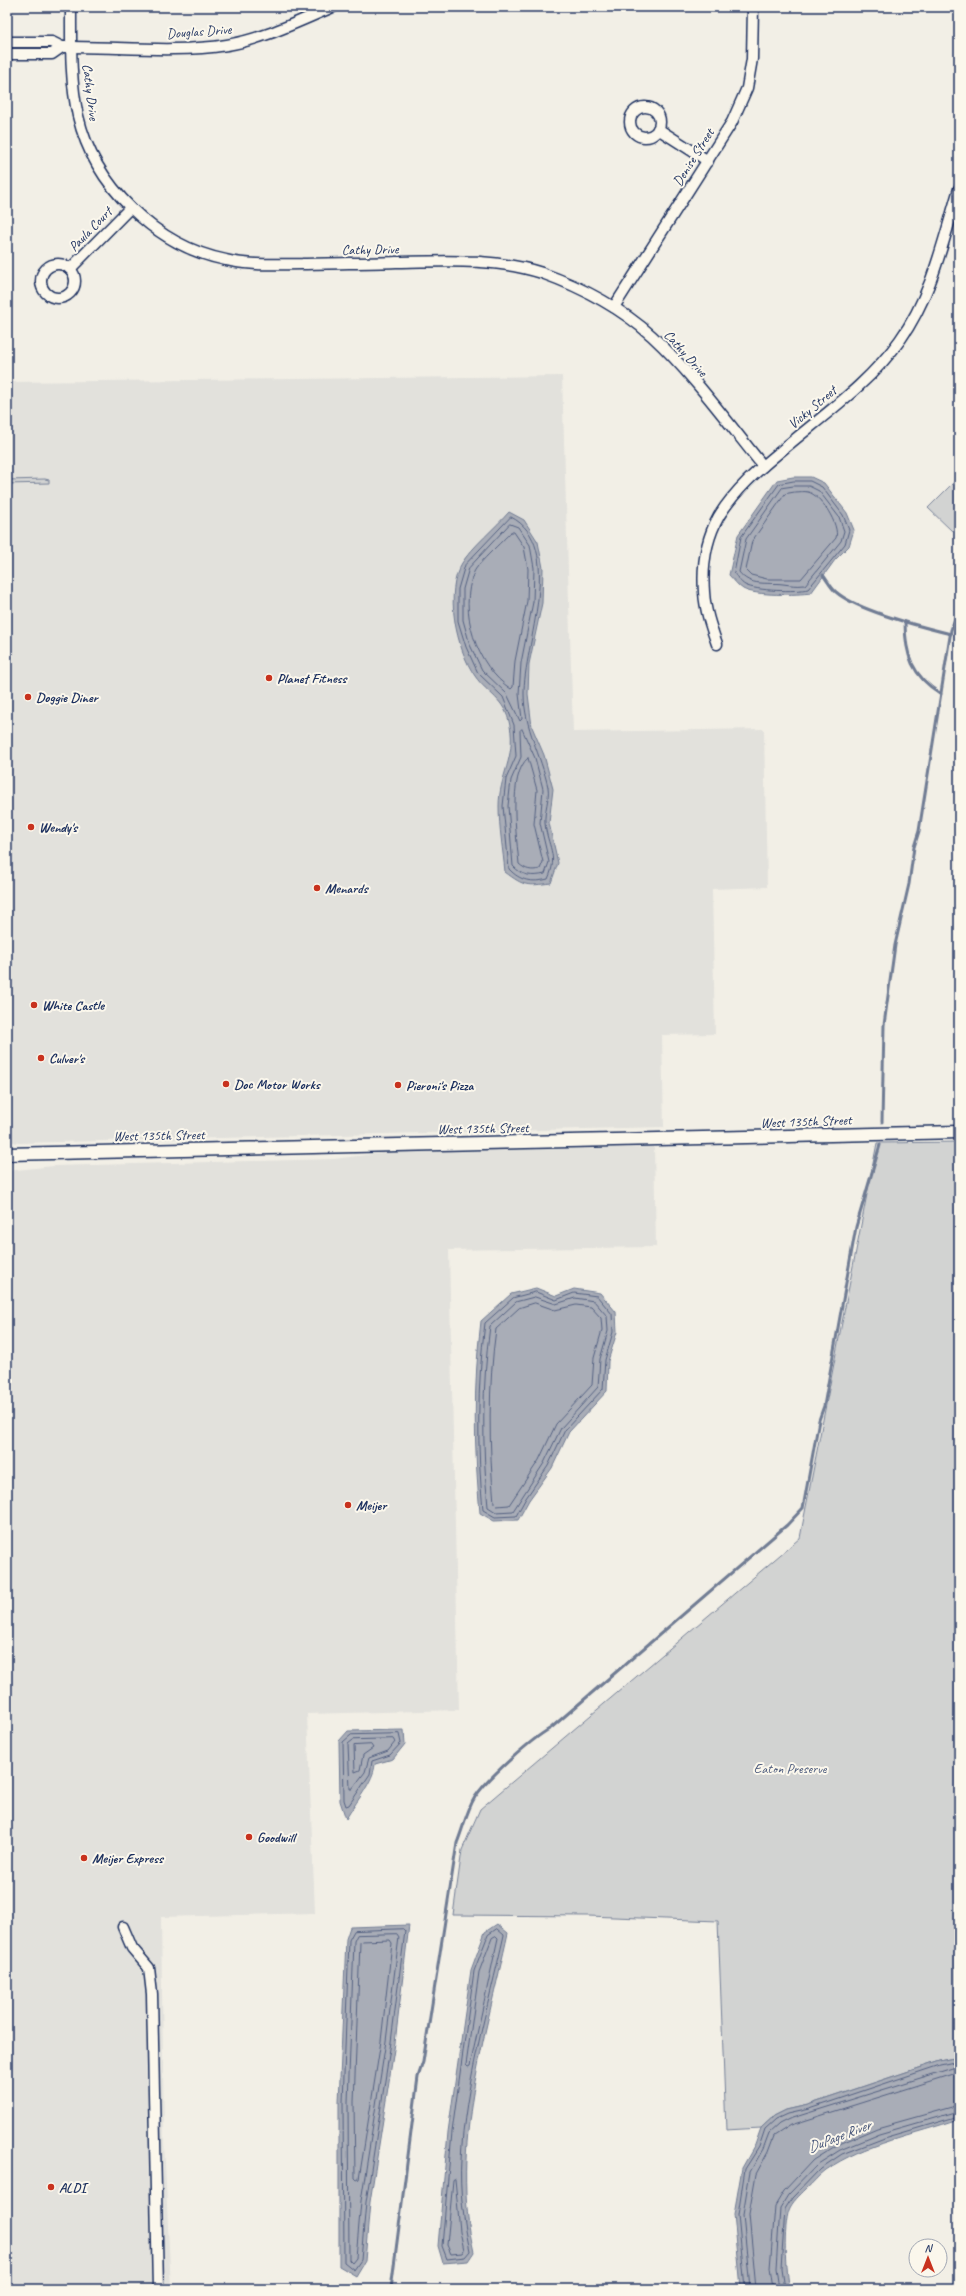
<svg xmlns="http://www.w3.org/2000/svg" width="966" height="2296" viewBox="0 0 966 2296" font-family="Caveat,sans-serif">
	<rect width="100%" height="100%" fill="#f2efe6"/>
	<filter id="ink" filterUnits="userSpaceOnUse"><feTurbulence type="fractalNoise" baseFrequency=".025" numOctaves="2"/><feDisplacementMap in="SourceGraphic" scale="8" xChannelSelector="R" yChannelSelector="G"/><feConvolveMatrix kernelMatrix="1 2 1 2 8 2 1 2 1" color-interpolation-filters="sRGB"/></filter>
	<g filter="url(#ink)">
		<g fill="#e2e1dc">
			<polygon points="562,376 573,732 764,729 767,887 712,889 715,1034 662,1035 664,1127 19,1143 7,1141 7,382"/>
			<polygon points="654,1147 656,1247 449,1250 459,1710 307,1714 315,1913 161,1917 164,2142 171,2289 7,2289 7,1171 54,1166 334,1159 389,1152"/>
		</g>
		<g fill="#d2d3d2" stroke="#768198">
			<polygon points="959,477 959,524 952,531 928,508"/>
			<polygon points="45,479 49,480 49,483 7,484 7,480"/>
			<polygon points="959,1142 959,2057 939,2061 808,2105 786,2110 774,2116 761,2128 726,2130 718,1921 588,1916 453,1915 462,1850 480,1809 800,1538 877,1143"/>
		</g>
		<g fill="#a9adb7" stroke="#707b93">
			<path d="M793 477H811L824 483 847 513 854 530 849 546 835 560 811 593C797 595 755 596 743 589 738 586 733 579 729 575L738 535 777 480Z"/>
			<path d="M509 512 524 520 538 542 543 568 542 603 529 664 528 694 532 727 544 755 553 789 549 823 558 863 551 883C527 886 525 887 505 872 503 850 499 828 499 806 499 776 516 757 510 726 505 698 488 695 475 676 456 649 444 591 462 563 471 548 497 526 509 512Z"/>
			<path d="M536 1288 556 1296 574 1289 600 1293 616 1312 617 1332 608 1361 607 1391 569 1432 552 1468 529 1500 518 1520 494 1521 480 1513C474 1449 473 1385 481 1321L511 1294Z"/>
			<path d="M404 1730 405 1744 393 1759 375 1764C374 1781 355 1803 346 1819L340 1801 339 1741 348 1731Z"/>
			<path d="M497 1924 508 1933C486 2035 449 2147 474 2252L468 2261 443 2263 438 2246 448 2132 471 1970 485 1932Z"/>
			<polygon points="409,1925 395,2043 370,2202 365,2261 356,2276 339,2266 339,2102 346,1939 350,1927"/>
			<path d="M959 2057V2119C916 2134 863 2144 826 2170 819 2175 813 2183 806 2189 800 2195 792 2202 789 2210 783 2227 785 2272 789 2289H741L734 2214 742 2168 755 2145 761 2128 774 2116 786 2110 808 2105 939 2061Z"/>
		</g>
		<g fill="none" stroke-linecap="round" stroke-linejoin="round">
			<g stroke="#546182" stroke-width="1">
				<path d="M794 481H810L822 487 843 515 849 530 845 544 808 589C796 592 756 591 745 585 741 583 737 577 734 573L741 537 779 484Z"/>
				<path d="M794 486H809L819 491 839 517 844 531 841 541 805 585C796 586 791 585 783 584 767 582 750 587 739 572L746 539 782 488Z"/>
				<path d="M795 492C799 492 804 491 808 492 821 495 840 525 836 538L801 579H767L751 575 746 570 752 541 785 494Z"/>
				<path d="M511 517C567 545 523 647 524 694 524 727 541 755 548 787 550 798 544 811 545 823 547 846 559 855 548 879 532 883 520 881 509 869L503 806 506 779 516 756 514 725 503 697 478 673 466 647 458 621V589L465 565Z"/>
				<polygon points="510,524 518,527 530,545 534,568 533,602 521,663 519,694 522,719 520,721 507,694 482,670 470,645 463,620 463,589 469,568"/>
				<path d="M511 532H514L524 547 528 569 527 601 515 661 513 687 511 689C476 666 458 611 474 572 478 563 503 541 511 532Z"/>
				<path d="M522 729 535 758 543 789 540 823 549 862 545 874C532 877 522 876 513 866L508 806 511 780 521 757 520 731Z"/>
				<path d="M528 758 537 790 534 824 543 862 540 869C531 871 526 870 519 864 517 839 507 775 528 758Z"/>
				<path d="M536 1292 556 1300 574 1293 597 1296 612 1314 613 1332 605 1360 603 1389 565 1430 548 1466 526 1498 516 1516 495 1517 483 1510C477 1449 477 1385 485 1323L513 1298Z"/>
				<path d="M535 1297 556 1304 575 1298 594 1301 607 1316 608 1331 600 1359 598 1387 561 1428 544 1463 513 1511 496 1512 488 1507C482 1447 482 1385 490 1326L516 1302Z"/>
				<path d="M535 1303 555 1310 576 1305 591 1307 601 1318 602 1330 594 1358 592 1385 556 1424 539 1460 509 1505 497 1506 494 1503C489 1446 488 1386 496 1329L519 1308Z"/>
				<polygon points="399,1734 401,1743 390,1755 372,1761 370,1774 349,1805 346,1806 344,1800 343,1742 351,1735"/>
				<polygon points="393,1739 395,1742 388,1751 369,1758 365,1772 352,1789 350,1789 348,1744 353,1740"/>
				<polygon points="371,1745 373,1748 363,1755 360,1770 355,1772 354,1746"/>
				<polygon points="403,1929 405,1931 391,2042 366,2202 361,2260 354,2270 344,2262 343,2102 349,1940 354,1931"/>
				<path d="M497 1929 504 1935C488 2007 464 2088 461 2160 459 2190 464 2222 470 2251L465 2257 447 2259 442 2246 452 2132 474 1971 488 1935Z"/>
				<polygon points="397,1934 399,1937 386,2041 361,2201 356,2258 352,2263 349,2260 348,2102 354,1941 357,1935"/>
				<polygon points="496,1936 498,1938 470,2066 468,2067 466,2065 479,1972 492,1938"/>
				<polygon points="362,1941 390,1940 392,1943 381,2041 359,2179 357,2180 355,2178 354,2102 360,1943"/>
				<polygon points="455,2179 460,2231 464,2250 462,2253 451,2254 447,2245 453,2180"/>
				<polyline points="745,2289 738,2214 745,2169 759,2147 765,2129 776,2119 787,2114 809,2109 940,2065 959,2061"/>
				<polyline points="750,2289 743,2214 750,2172 763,2149 769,2133 779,2124 789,2119 959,2066"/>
				<polyline points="756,2289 749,2214 756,2174 768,2152 774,2136 791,2125 959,2072"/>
				<polyline points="773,2289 770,2268 775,2206 784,2191 813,2160 837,2145 877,2128 959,2105"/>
				<polyline points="779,2289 776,2268 780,2208 788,2195 818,2164 840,2150 879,2134 959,2111"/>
				<polyline points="784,2289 781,2268 785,2209 792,2198 821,2168 842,2154 881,2139 959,2116"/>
			</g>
			<g stroke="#707b93" stroke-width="3">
				<path d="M823 575C827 580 831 588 836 592 858 611 922 627 951 634"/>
				<path d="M905 622C905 655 912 676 941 694"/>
				<polyline points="882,1122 884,1025 895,945 909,884 914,847 919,831 951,630 959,607"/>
				<path d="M391 2289 418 2077 423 2062 457 1843C463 1828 467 1810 475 1797 488 1778 530 1740 551 1728L787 1525 803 1508 819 1420 824 1406 856 1227 880 1145"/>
			</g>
			<g stroke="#1b2f5e" stroke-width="13">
				<g id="minor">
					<path d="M71 7C71 43 70 81 78 116 94 185 156 246 226 260 251 266 277 264 302 264 333 263 365 263 396 262 445 261 495 258 542 273 581 287 621 308 652 336 691 372 729 424 763 466"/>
					<polyline points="7,42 52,42 62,47"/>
					<path d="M7 54H52L62 47H71C122 47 177 53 227 45 264 39 299 21 333 7"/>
					<circle cx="645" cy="122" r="15"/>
					<polyline points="658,129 708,161"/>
					<circle cx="58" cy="281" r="17"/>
					<polyline points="70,269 130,208"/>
					<polyline points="614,307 732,122 747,88 752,59 753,7"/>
					<path d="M717 644C711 627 705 610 704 592 702 566 706 539 719 516 735 490 758 470 781 451 822 416 869 384 900 340 932 295 943 241 959 189"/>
					<polyline points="123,1927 132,1948 149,1968 152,1994 158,2289"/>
				</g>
			</g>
			<g stroke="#1b2f5e" stroke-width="15">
				<polyline id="tertiary" points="7,1154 959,1132"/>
			</g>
			<use href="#minor" stroke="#fbf7ec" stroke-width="10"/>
			<use href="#tertiary" stroke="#fbf7ec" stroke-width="12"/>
		</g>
	</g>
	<g fill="#c8321e" stroke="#fbf7ec" stroke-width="1.5">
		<circle cx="269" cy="678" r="4"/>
		<circle cx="28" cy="697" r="4"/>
		<circle cx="31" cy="827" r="4"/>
		<circle cx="317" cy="888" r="4"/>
		<circle cx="34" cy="1005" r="4"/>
		<circle cx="41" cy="1058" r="4"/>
		<circle cx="226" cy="1084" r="4"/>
		<circle cx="398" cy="1085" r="4"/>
		<circle cx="348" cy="1505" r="4"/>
		<circle cx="249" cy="1837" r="4"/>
		<circle cx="84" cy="1858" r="4"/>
		<circle cx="51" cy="2187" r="4"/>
	</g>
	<g text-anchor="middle" stroke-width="4" stroke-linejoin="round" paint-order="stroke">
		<g font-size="14" fill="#1b2f5e" stroke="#fbf7ec">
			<text transform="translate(199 31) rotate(-4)" y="5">Douglas Drive</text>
			<text transform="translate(91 92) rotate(83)" y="5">Cathy Drive</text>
			<text transform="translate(693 157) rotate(-58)" y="5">Denise Street</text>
			<text transform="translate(90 229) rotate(-46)" y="5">Paula Court</text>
			<text transform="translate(370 249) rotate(-1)" y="5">Cathy Drive</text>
			<text transform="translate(686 353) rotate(48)" y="5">Cathy Drive</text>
			<text transform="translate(812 407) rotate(-40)" y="5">Vicky Street</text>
			<text transform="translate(806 1121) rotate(-2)" y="5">West 135th Street</text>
			<text transform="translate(483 1128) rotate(-1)" y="5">West 135th Street</text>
			<text transform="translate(159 1135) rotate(-1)" y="5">West 135th Street</text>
		</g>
		<g font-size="14" font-weight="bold" fill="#1b2f5e" stroke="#fbf7ec" text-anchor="start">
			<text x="277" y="683">Planet Fitness</text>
			<text x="36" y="702">Doggie Diner</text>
			<text x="39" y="832">Wendy's</text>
			<text x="325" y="893">Menards</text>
			<text x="42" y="1010">White Castle</text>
			<text x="49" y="1063">Culver's</text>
			<text x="234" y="1089">Doc Motor Works</text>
			<text x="406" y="1090">Pieroni's Pizza</text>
			<text x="356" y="1510">Meijer</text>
			<text x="257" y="1842">Goodwill</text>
			<text x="92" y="1863">Meijer Express</text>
			<text x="59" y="2192">ALDI</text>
		</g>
		<g font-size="14" fill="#49587b" stroke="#fbf7ec">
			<text x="790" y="1773">Eaton Preserve</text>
		</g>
		<g font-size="15" font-style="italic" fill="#465579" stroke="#fbf7ec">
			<text transform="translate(839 2136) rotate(-21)" y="5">DuPage River</text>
		</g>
	</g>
	<rect width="966" height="2296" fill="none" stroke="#fbf7ec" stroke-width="24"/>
	<rect x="12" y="12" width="942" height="2272" fill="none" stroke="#1b2f5e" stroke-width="1.5" filter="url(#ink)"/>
	<g transform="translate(928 2258)"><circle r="19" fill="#fbf7ec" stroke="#a1a7b3"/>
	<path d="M0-3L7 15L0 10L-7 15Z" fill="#c8321e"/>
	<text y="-6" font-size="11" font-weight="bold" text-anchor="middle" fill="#1b2f5e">N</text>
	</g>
</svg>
